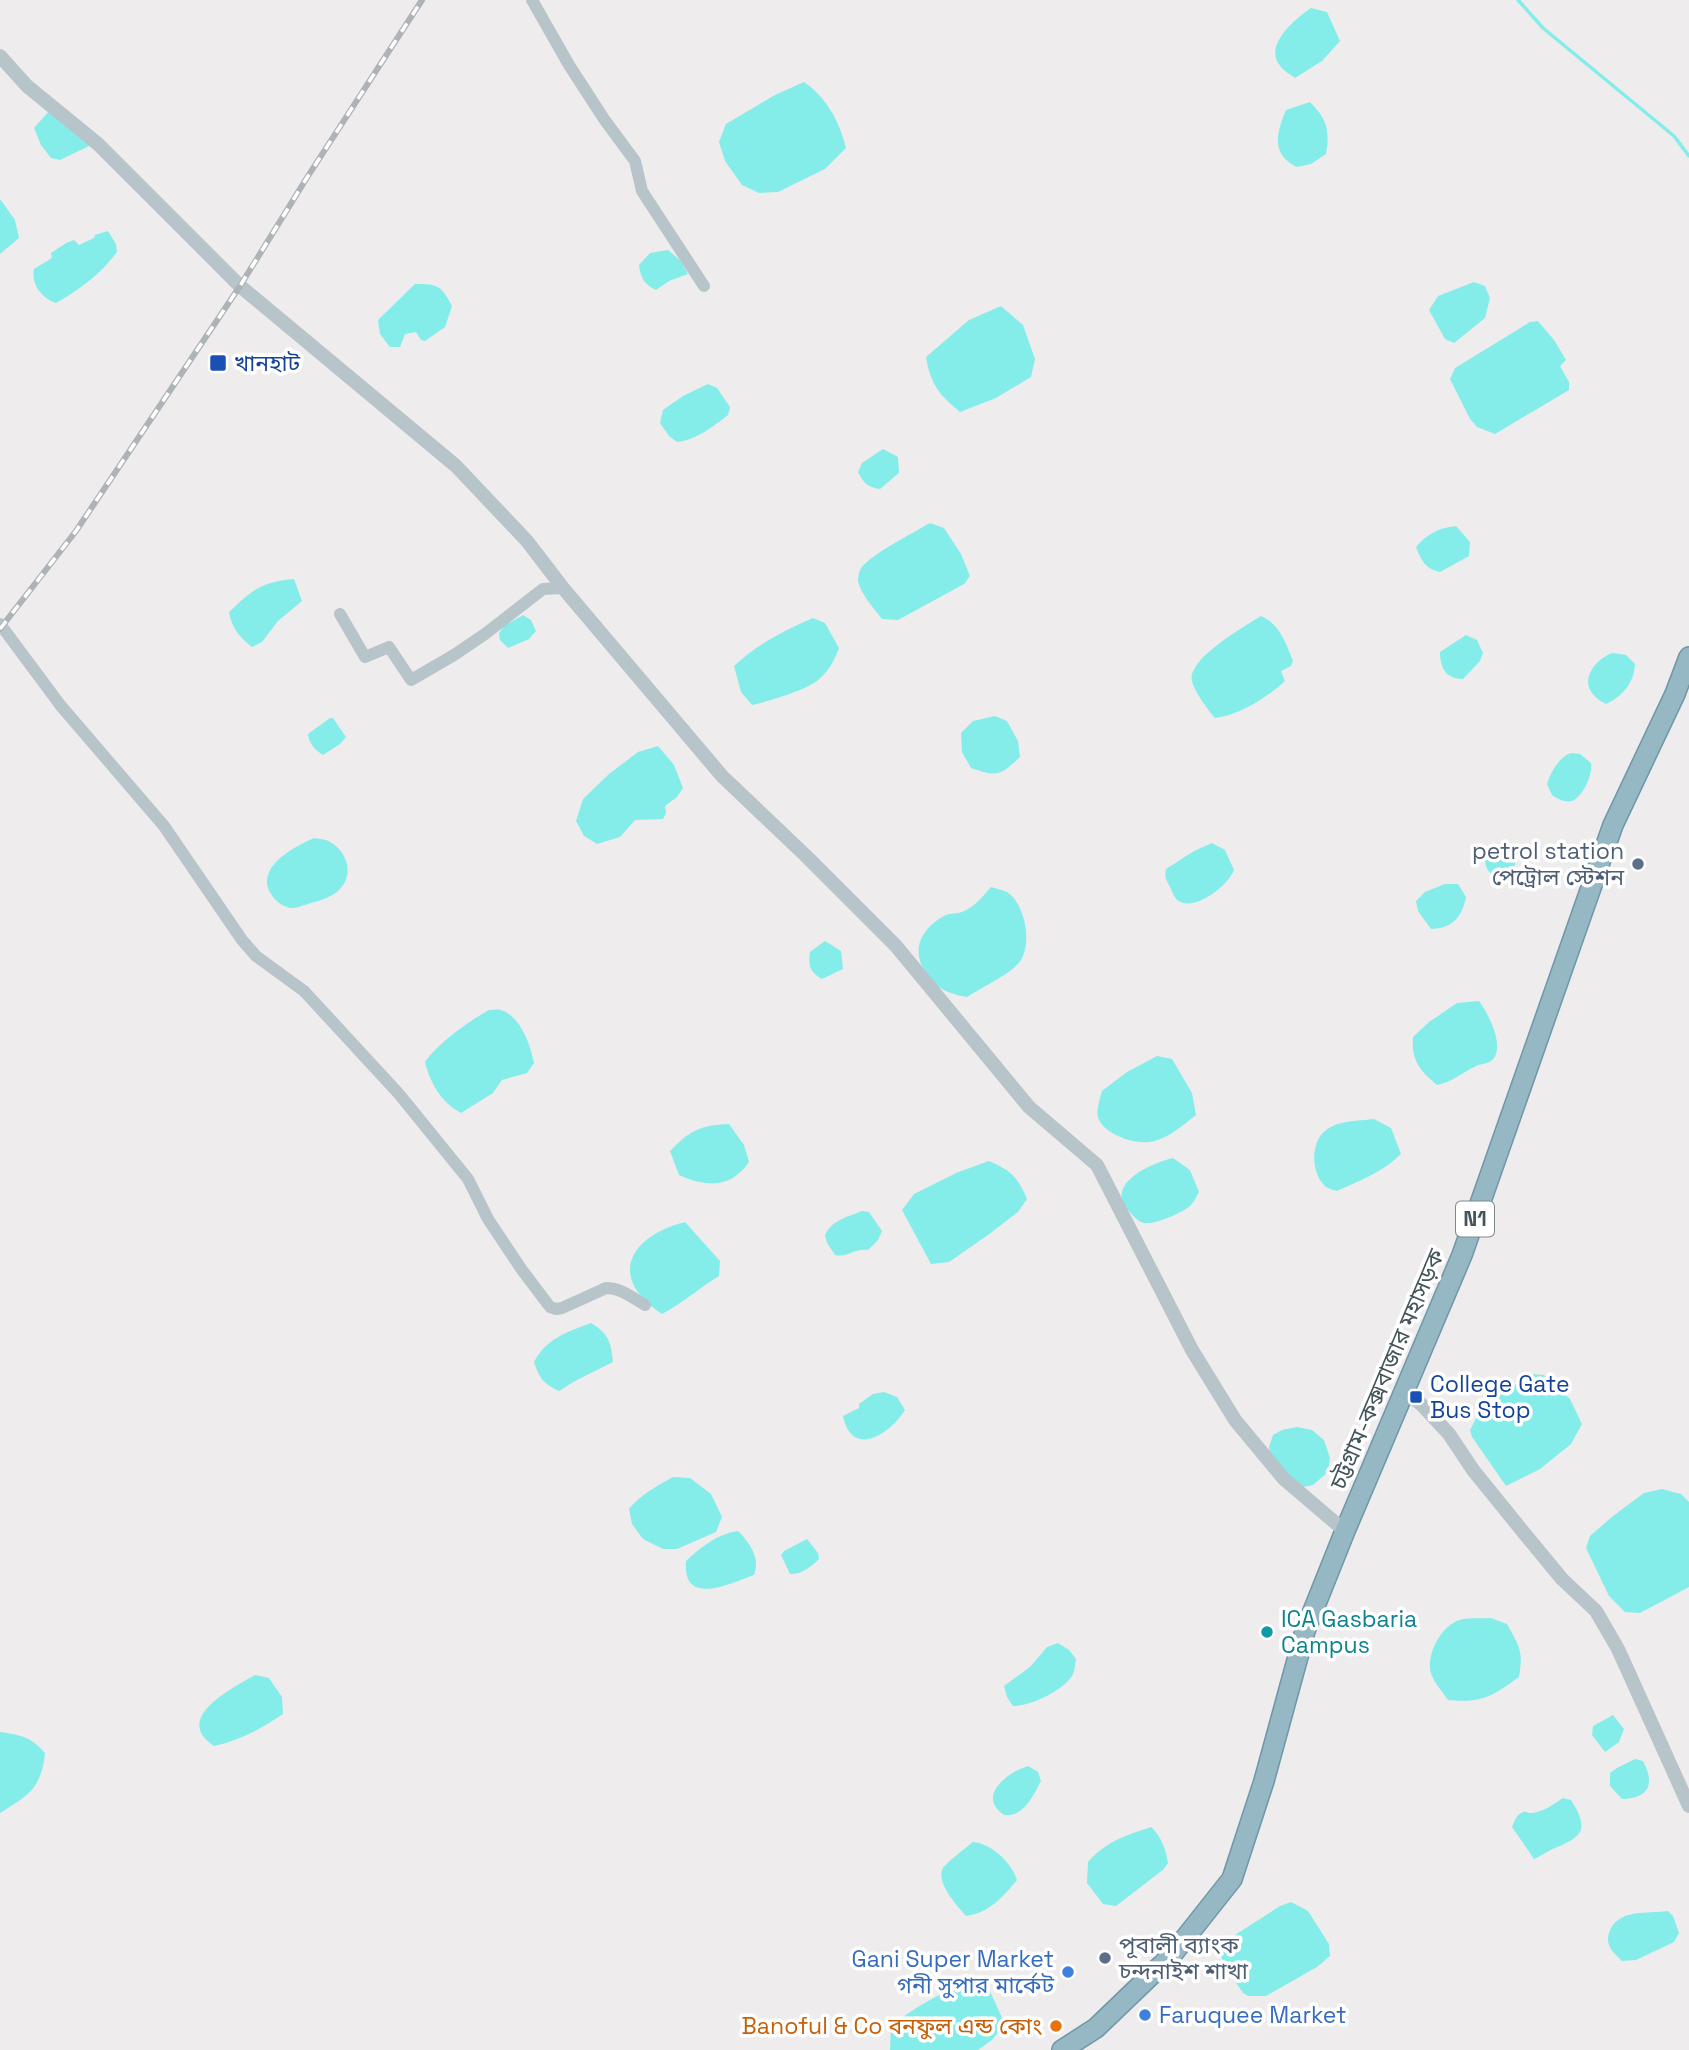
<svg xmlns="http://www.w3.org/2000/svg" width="1689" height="2050" viewBox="0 0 1689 2050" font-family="'Space Grotesk','Noto Sans Bengali',sans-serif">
	<rect width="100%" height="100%" fill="#efeced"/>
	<g fill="#84edea">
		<path d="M1311 8 1327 12 1340 41 1322 61 1295 78C1291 75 1284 71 1281 67 1262 46 1295 19 1311 8Z"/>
		<path d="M804 82C827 98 839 121 846 148L825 169 778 192 759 193 742 185 725 161 719 142 726 124 775 95Z"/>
		<path d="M1310 102C1327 119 1330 131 1326 154L1311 164 1297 167C1271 155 1276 133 1286 110Z"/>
		<polygon points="50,110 88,137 89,146 60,160 51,158 41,145 34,128"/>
		<polygon points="0,199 15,220 19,238 0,254"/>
		<path d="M108 231 116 244 117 252C100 275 80 289 56 303 41 298 31 284 34 269L52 258 51 253 66 243 74 240 79 245 94 238 95 235Z"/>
		<path d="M668 250 681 261 688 274 669 281 656 290C645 285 640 277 639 265L650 253Z"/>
		<polygon points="1474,282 1485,286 1490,298 1485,318 1454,343 1445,339 1429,310 1438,296"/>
		<path d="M415 284C438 284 441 285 452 306L445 327 425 341 421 340 416 332 405 334 400 347H390L380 334 378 320Z"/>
		<path d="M1001 306 1023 325 1035 359 1031 377 996 398 960 412C939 395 930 383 926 357L969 320Z"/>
		<polygon points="1538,321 1554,340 1566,360 1560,366 1569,382 1569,390 1495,434 1477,427 1470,419 1450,379 1455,368 1530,322"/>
		<path d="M708 384 717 388 730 407 728 415C714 426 696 440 677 442L669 436 660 423 663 410 683 396Z"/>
		<path d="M883 449 898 457 899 473 880 489C867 487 864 483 858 472L862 463Z"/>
		<path d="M930 523 944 528 961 554 970 576 964 584 898 620 882 619C874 608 861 595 858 581 858 578 859 572 860 570 867 556 915 532 930 523Z"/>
		<path d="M1456 526 1470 542 1469 556 1440 572C1425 569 1421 560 1416 547 1427 534 1438 528 1456 526Z"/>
		<path d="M294 579 302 601 278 621 262 642 252 647C239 637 232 628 229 612 252 590 261 582 294 579Z"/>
		<polygon points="523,615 531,620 536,631 529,639 508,648 500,640 499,633 504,626"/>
		<path d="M1261 616C1280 624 1286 644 1293 661L1291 666 1281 671 1285 681C1268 697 1238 716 1215 718 1208 710 1194 691 1192 681 1187 659 1245 626 1261 616Z"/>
		<path d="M813 618 825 623 839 648C835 660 828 672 817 681 803 691 769 701 752 705L741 692 734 666C758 644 783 631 813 618Z"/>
		<path d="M1466 635 1477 640 1483 653 1480 661 1463 679C1446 679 1440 668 1440 652Z"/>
		<path d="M1613 653 1626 655 1635 664C1634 683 1623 696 1606 704 1586 694 1582 678 1598 662 1604 657 1606 655 1613 653Z"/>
		<path d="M995 716 1007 721 1018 741 1020 757C1000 776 997 777 971 768L962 752 961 733 973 721Z"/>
		<path d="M330 718H333L346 737 340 744 323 755C315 750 309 744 308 734Z"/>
		<polygon points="658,746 674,765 683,788 677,797 665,806 666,813 663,819 635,820 620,837 597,844 584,836 576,821 583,799 609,774 638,752"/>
		<path d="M1571 753 1580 754 1591 763C1593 774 1584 794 1574 800 1567 804 1557 799 1552 795L1547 784C1550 773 1560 756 1571 753Z"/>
		<path d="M314 838C319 839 326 839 330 842 348 852 355 876 338 891 330 898 318 901 308 904 304 905 297 908 293 908 284 908 275 901 271 894 255 867 294 847 314 838Z"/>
		<path d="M1503 842 1517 850 1515 866 1497 877C1486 872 1485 866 1485 855L1491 848Z"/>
		<path d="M1212 843 1225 850 1234 870C1229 885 1192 915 1176 899 1176 899 1171 890 1171 889 1167 881 1164 878 1166 869L1194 851Z"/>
		<path d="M1445 884H1458L1466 897C1462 917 1453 928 1431 929L1418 911 1416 901 1425 892Z"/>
		<path d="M991 887C996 888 1002 890 1007 892 1026 904 1034 949 1017 965 1006 976 981 988 967 997 945 993 935 988 923 968 911 946 925 925 946 915 951 913 957 914 962 912 975 907 983 896 991 887Z"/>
		<path d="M825 941 841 951 843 969 822 979C810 972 808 966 810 952Z"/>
		<path d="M1479 1001C1488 1013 1507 1049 1491 1061 1487 1064 1480 1064 1476 1066 1462 1073 1452 1082 1437 1085 1420 1071 1411 1060 1413 1037L1429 1022 1457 1003Z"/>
		<path d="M489 1010C493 1010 497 1009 501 1010 521 1017 530 1044 534 1063L527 1073 502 1080 493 1093 461 1113C442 1103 430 1083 425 1062 438 1043 469 1021 489 1010Z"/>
		<path d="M1157 1056 1172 1059 1192 1093 1196 1115C1183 1125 1170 1137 1154 1141 1138 1146 1103 1135 1098 1117 1096 1110 1100 1098 1102 1091L1127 1072Z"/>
		<path d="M1374 1119 1391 1128 1401 1154C1383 1172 1359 1181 1337 1191 1333 1190 1329 1189 1326 1187 1311 1174 1310 1143 1325 1131 1338 1120 1358 1121 1374 1119Z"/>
		<path d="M729 1124 744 1145 749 1162C731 1189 705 1187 679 1175L670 1151C689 1131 700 1125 729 1124Z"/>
		<path d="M1173 1158 1190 1170 1199 1192C1196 1197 1194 1202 1190 1206 1182 1213 1154 1225 1144 1223 1138 1222 1131 1213 1127 1209 1106 1182 1153 1163 1173 1158Z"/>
		<path d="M989 1161C1010 1170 1018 1177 1027 1199L1018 1212 988 1235 949 1262 931 1264 902 1210 914 1194 956 1173Z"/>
		<path d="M862 1211 869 1212 882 1231 878 1240 868 1250C853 1248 848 1258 835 1255L827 1243 825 1235C832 1220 847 1217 862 1211Z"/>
		<path d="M685 1222 720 1261 719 1276C699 1288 683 1303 662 1314 606 1277 630 1236 685 1222Z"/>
		<path d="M591 1323C609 1334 611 1342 613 1362L575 1381 559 1391C544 1384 539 1378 534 1362 547 1338 567 1332 591 1323Z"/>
		<polygon points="1531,1374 1544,1375 1570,1399 1582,1424 1571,1444 1540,1469 1506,1486 1472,1437 1470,1430 1482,1407"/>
		<path d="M884 1392 897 1397 905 1410C890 1434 852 1459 843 1416L859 1408V1404L873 1394Z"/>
		<polygon points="1297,1427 1312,1430 1324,1440 1330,1458 1328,1472 1313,1485 1303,1487 1294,1484 1270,1454 1269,1447 1273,1435 1282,1430"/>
		<path d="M673 1477 690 1478 711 1494 722 1517 716 1532 677 1549H663L643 1539 632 1524 629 1509C641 1494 657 1486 673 1477Z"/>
		<polygon points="1662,1489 1681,1494 1689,1502 1689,1587 1640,1613 1625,1612 1609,1596 1586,1548 1590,1536 1613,1516 1644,1493"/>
		<path d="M738 1531C749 1542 761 1558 754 1575 732 1583 682 1608 686 1561 701 1547 717 1534 738 1531Z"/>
		<path d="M807 1539 818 1553 819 1559C812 1566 801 1575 790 1574L781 1555 784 1551Z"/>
		<path d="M1491 1618 1507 1624C1519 1646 1524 1651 1519 1677 1491 1697 1482 1703 1448 1700 1443 1692 1436 1685 1432 1676 1425 1659 1437 1633 1453 1623 1462 1616 1480 1619 1491 1618Z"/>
		<path d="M1058 1643 1069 1650 1076 1659C1075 1665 1075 1671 1072 1676 1062 1691 1031 1706 1013 1706L1007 1697 1004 1686 1030 1667 1047 1647Z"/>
		<path d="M255 1675 269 1678 282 1697 283 1714C261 1729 240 1740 214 1746 172 1718 231 1689 255 1675Z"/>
		<polygon points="1613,1715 1624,1729 1619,1742 1605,1752 1592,1735 1593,1726"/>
		<path d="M0 1732C20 1735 32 1737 45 1753 41 1789 29 1795 0 1813Z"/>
		<path d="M1635 1759 1643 1761C1655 1783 1650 1798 1622 1799L1610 1786V1773L1617 1768Z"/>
		<path d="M1028 1766 1038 1772 1041 1781C1033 1796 1024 1817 1004 1815 976 1796 1008 1772 1028 1766Z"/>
		<path d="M1563 1798 1571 1800C1589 1829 1584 1836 1555 1848 1548 1851 1541 1856 1534 1859L1512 1827C1514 1822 1516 1816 1521 1813 1526 1810 1526 1813 1532 1813 1543 1812 1554 1804 1563 1798Z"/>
		<path d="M1151 1827C1161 1836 1166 1849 1168 1863L1164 1869 1116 1906 1103 1904 1087 1883 1088 1862C1107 1841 1124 1836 1151 1827Z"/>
		<path d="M973 1842C991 1843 1012 1863 1017 1880 1003 1897 989 1913 966 1916 957 1906 935 1881 943 1868 946 1863 967 1847 973 1842Z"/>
		<polygon points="1291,1902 1308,1911 1329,1944 1330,1956 1317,1967 1266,1996 1248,1996 1243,1993 1227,1969 1221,1956 1224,1944 1238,1933 1280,1906"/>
		<path d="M1668 1911 1673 1916 1679 1933 1674 1942 1636 1960 1622 1961C1614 1953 1605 1946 1609 1933 1617 1908 1648 1914 1668 1911Z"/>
		<path d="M981 1980 988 1987 1005 2024 992 2040 978 2050H890L891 2025C918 2006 948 1987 981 1980Z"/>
	</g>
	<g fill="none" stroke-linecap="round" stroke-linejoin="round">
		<polyline stroke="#84edea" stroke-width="3.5" points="1518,0 1543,28 1674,136 1689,156"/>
		<g stroke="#6e97a8" stroke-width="22">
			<polyline id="trunk" points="1062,2050 1096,2028 1171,1956 1232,1879 1264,1781 1305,1631 1345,1531 1462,1255 1613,825 1675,694 1689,657"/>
		</g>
		<g stroke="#b7c5ca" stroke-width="12">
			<polyline points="532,0 569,65 604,119 635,161 642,191 704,286"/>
			<polyline points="340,614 365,657 389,647 411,680 454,655 485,634 543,589 563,588"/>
			<path d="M0 624 61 706 164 826 242 940 256 956 304 991 399 1094 468 1179 488 1219 522 1270 550 1307 556 1309 562 1308 606 1288C621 1288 633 1298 645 1305"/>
		</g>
		<g stroke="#b7c5ca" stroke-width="14">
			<polyline points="0,56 27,86 98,144 240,286 456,466 527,541 563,588 722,776 805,855 896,946 1029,1107 1097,1165 1192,1350 1235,1420 1284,1479 1345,1531"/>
			<polyline points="1404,1392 1421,1404 1449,1434 1473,1470 1524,1533 1562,1579 1596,1611 1618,1649 1689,1806"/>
		</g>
		<use href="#trunk" stroke="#96b8c4" stroke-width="19"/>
		<g stroke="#aeb3b7" stroke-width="6">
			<polyline id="rail" points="0,629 76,531 240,286 308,176 422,0"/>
		</g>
		<use href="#rail" stroke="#fff" stroke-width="3.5" stroke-dasharray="10" stroke-linecap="butt"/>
	</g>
	<g fill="#1a4fb4" stroke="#fff" stroke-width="2.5">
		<rect x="209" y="354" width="18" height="18" rx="3.5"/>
		<rect x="1409" y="1390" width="14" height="14" rx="3.5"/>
	</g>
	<g fill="#5c6f8a" stroke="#fff" stroke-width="2.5">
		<circle cx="1638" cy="864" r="7"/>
		<circle cx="1105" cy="1958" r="7"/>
	</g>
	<circle fill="#0f9aa8" stroke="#fff" stroke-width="2.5" cx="1267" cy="1632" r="7"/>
	<g fill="#3f7fe0" stroke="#fff" stroke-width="2.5">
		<circle cx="1068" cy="1972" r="7"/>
		<circle cx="1145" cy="2015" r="7"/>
	</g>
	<circle fill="#e8710a" stroke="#fff" stroke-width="2.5" cx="1056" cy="2026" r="7"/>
	<g text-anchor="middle" stroke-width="7" stroke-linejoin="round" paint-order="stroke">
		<rect fill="#fff" stroke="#7c888c" stroke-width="2" x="1456" y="1201.5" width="38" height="35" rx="5"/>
		<g font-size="21" font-weight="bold" fill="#44555a">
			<text x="1475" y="1226">N1</text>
		</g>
		<g font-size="23" fill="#164399" stroke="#fff" text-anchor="start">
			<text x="234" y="371">খানহাট</text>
			<text x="1430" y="1392">College Gate<tspan x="1430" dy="26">Bus Stop</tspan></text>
		</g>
		<g font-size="23" fill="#4e5e75" stroke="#fff" text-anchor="end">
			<text x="1624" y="859">petrol station<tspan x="1624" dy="26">পেট্রোল স্টেশন</tspan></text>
			<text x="1119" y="1953" text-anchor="start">পূবালী ব্যাংক<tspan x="1119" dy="26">চন্দনাইশ শাখা</tspan></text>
		</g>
		<g font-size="23" fill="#44555a" stroke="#fff">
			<text transform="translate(1387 1369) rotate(-67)" y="8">চট্টগ্রাম-কক্সবাজার মহাসড়ক</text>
		</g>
		<g font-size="23" fill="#0d838f" stroke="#fff" text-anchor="start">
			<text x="1281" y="1627">ICA Gasbaria<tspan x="1281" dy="26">Campus</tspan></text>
		</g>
		<g font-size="23" fill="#366cbe" stroke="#fff" text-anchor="end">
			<text x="1054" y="1967">Gani Super Market<tspan x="1054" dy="26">গনী সুপার মার্কেট</tspan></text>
			<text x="1159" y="2023" text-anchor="start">Faruquee Market</text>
		</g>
		<g font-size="23" fill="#c56008" stroke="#fff" text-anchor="end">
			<text x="1042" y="2034">Banoful &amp; Co বনফুল এন্ড কোং</text>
		</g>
	</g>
</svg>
